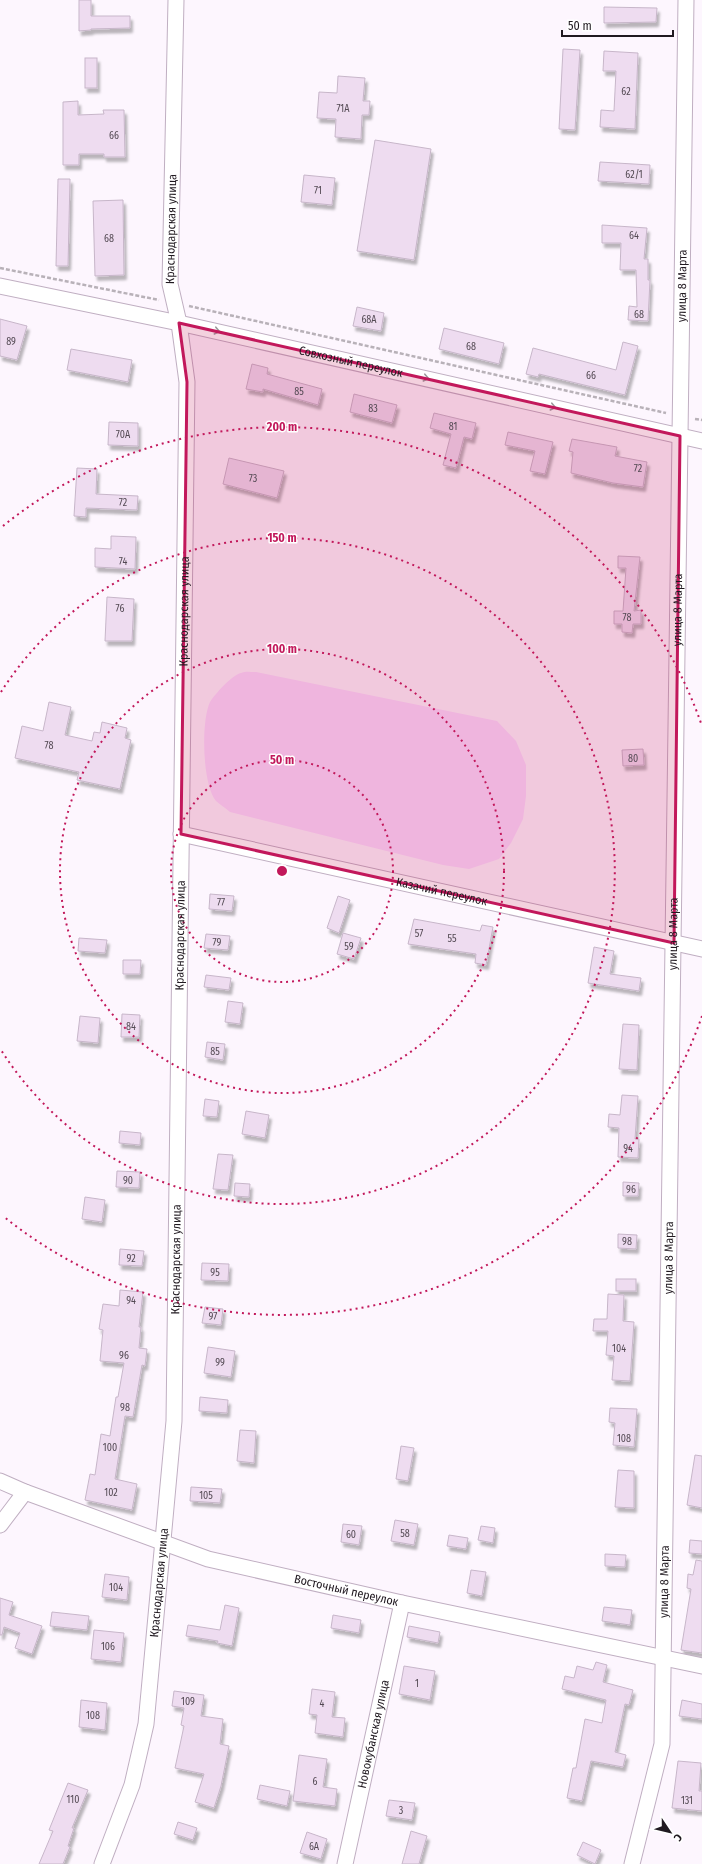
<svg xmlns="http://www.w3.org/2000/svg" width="702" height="1864" viewBox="0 0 702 1864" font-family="'Fira Sans Condensed',sans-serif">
	<defs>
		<filter id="shadow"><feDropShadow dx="2.5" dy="4.5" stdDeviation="1" flood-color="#0004"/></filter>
	</defs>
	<rect width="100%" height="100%" fill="#fdf6fe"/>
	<path fill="#fbdcff" d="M256 672 497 721 516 741 526 765V796L523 819 511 843 499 859 469 869 443 865 230 812C226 808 220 805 216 801 202 784 201 721 210 702 215 694 232 675 241 673 245 671 251 672 256 672Z"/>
	<g fill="#eedcf0" stroke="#c7b6c9" filter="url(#shadow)">
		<polygon points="79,0 91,0 91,16 130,16 130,28 91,29 91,30 79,31"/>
		<polygon points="604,7 657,8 656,22 604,23"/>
		<polygon points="563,49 580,50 575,130 559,129"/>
		<polygon points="604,51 638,53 635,129 600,127 601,110 614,111 616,71 603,71"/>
		<rect x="85" y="58" width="12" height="30"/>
		<polygon points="338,76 365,78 363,101 370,101 369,115 362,115 361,139 335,137 336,119 317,118 319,92 337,93"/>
		<polygon points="78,101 78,115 104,114 103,110 124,110 125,157 104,157 104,154 79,154 79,165 63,165 63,102"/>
		<polygon points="375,140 431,149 414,260 357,251"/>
		<polygon points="600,162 650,165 649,184 598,181"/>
		<polygon points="304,175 335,178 332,205 301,202"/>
		<polygon points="58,179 70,179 68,266 56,266"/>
		<polygon points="123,200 124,275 95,276 93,201"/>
		<polygon points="602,225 647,228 644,259 648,259 648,280 650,280 648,321 628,320 629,306 637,307 636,270 620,270 621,243 602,243"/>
		<polygon points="357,307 384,313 381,331 353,326"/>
		<polygon points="0,319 27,326 17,360 0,356"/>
		<polygon points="444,328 504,343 499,364 439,349"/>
		<polygon points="623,342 638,346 625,395 539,374 538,377 526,374 533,348 616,370"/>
		<polygon points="71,349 132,360 128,382 67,370"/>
		<polygon points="252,364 268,368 267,374 322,389 318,405 263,389 263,392 246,389"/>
		<polygon points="354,394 397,405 392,423 350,412"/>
		<polygon points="434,413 476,423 472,439 464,437 456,468 443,465 451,434 430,428"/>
		<polygon points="109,422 138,423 138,446 108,445"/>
		<polygon points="508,432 553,442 545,474 530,471 535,451 505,445"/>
		<polygon points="572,439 617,447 615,456 647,462 643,487 613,483 571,473 573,452 569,451"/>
		<polygon points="229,458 284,471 277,498 223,484"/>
		<polygon points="77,468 97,469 96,494 138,496 137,510 86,508 86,517 74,516"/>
		<polygon points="111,536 136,537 135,569 95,567 95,548 111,549"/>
		<polygon points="618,556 640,557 634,611 641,610 641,624 633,624 632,633 622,632 622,624 614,624 614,611 623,611 626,568 618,568"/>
		<polygon points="107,597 134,599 132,641 105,641"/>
		<polygon points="49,702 71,707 65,735 92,741 94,732 100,733 102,722 127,728 125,738 131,740 120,789 77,780 79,772 15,758 22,726 43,731"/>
		<polygon points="643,749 644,765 623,766 622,750"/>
		<polygon points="210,894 234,896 232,911 209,909"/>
		<polygon points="338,896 350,900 339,933 327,928"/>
		<polygon points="414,919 480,931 482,925 493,927 486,965 475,963 476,954 408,944"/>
		<polygon points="343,933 361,938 354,959 337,954"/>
		<polygon points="206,934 230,936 228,950 204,948"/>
		<polygon points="79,938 107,940 105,953 78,951"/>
		<polygon points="594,947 614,951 610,974 641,978 639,991 588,983"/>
		<polygon points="123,960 141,960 140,974 123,974"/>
		<polygon points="206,975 231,978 229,990 204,987"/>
		<polygon points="228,1001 243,1003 240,1024 225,1022"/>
		<polygon points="122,1014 140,1015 139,1037 121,1037"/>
		<polygon points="80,1016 100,1018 98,1043 77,1041"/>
		<polygon points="623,1024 639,1025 637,1070 619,1069"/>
		<polygon points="207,1042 225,1044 223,1060 205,1057"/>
		<polygon points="622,1095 638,1096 635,1139 639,1139 638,1158 618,1157 619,1128 608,1127 609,1114 620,1115"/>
		<polygon points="205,1099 219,1101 217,1117 203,1116"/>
		<polygon points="246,1111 269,1115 265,1138 242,1134"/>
		<polygon points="120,1131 141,1133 140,1145 119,1143"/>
		<polygon points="218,1154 233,1155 228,1190 213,1189"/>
		<polygon points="117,1171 140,1172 139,1188 116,1187"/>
		<polygon points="623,1182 639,1183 638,1196 623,1196"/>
		<polygon points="235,1183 250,1184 249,1197 234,1196"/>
		<polygon points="85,1197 105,1200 102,1222 82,1219"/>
		<polygon points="618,1234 637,1235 636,1249 618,1248"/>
		<polygon points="120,1249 144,1251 142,1266 119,1265"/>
		<polygon points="202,1263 229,1264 228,1281 201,1280"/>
		<rect x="616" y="1279" width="20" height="12"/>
		<polygon points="120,1290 143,1292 139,1327 141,1327 139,1348 147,1349 145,1366 142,1365 133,1417 125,1416 115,1479 137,1484 132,1510 85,1500 90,1474 95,1475 101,1434 110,1436 116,1397 118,1397 124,1363 100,1361 103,1330 99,1329 103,1304 119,1306"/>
		<polygon points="608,1294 624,1295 623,1321 634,1322 630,1381 612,1380 614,1356 606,1355 608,1331 593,1331 594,1319 607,1319"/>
		<polygon points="205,1307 223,1309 221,1325 202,1323"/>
		<polygon points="208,1347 235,1351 231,1377 204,1373"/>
		<polygon points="200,1397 228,1400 227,1413 199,1411"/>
		<polygon points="610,1408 637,1409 634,1447 613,1445 615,1423 609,1422"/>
		<polygon points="240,1430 256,1431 254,1463 237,1461"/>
		<polygon points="401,1446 414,1448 408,1481 396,1479"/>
		<polygon points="695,1455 702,1456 702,1508 687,1505"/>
		<polygon points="618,1470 634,1471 634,1508 615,1507"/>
		<polygon points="191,1487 222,1489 220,1503 190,1501"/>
		<polygon points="395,1520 418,1524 414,1545 391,1541"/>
		<polygon points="343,1524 362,1526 359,1545 341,1542"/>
		<polygon points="481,1526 495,1528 493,1543 478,1540"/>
		<polygon points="449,1535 468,1538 466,1549 447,1546"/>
		<polygon points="690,1540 702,1541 702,1554 689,1553"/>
		<polygon points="605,1554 626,1555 625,1567 605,1566"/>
		<polygon points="696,1560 702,1561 702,1653 681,1650 691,1589 687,1588 688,1574 693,1575"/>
		<polygon points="471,1570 486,1572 482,1596 467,1593"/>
		<polygon points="105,1574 129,1577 127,1600 102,1597"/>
		<polygon points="0,1598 13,1602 9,1615 42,1626 32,1654 15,1648 20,1633 4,1627 2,1635 0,1635"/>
		<polygon points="225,1605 239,1608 232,1646 217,1643 218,1641 186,1636 188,1625 220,1630"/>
		<polygon points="604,1607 632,1610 630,1625 602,1621"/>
		<polygon points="52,1612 89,1616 87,1630 50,1626"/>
		<polygon points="333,1615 361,1620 359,1633 331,1628"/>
		<polygon points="409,1626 440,1632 438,1643 407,1637"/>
		<polygon points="94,1630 124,1633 121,1662 91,1659"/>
		<polygon points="596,1662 607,1665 603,1682 633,1690 629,1705 625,1704 615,1752 626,1755 623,1767 591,1761 582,1801 567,1798 573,1768 576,1768 585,1719 602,1723 606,1700 562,1689 565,1676 574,1678 577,1666 593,1670"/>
		<polygon points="404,1666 435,1671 430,1700 399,1694"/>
		<polygon points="312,1689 335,1692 332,1717 345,1718 343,1737 315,1733 317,1715 309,1714"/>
		<polygon points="174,1691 204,1695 201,1716 223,1719 220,1744 229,1746 221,1786 214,1808 195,1802 204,1774 175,1768 184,1726 181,1725 184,1708 172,1706"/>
		<polygon points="81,1700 107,1703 105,1730 79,1727"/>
		<polygon points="682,1700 702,1704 702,1719 679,1716"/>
		<polygon points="299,1755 327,1759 323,1787 337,1789 335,1806 293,1801"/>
		<polygon points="678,1761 701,1763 699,1791 702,1791 702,1811 672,1808"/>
		<polygon points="68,1783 88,1790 72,1828 74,1828 68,1846 70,1847 63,1864 39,1864 53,1831 49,1830"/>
		<polygon points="260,1785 290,1791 287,1806 257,1799"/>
		<polygon points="389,1800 415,1803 412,1820 386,1816"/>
		<polygon points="178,1822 197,1828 193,1840 174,1834"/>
		<polygon points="411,1831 427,1836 419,1864 402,1864"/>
		<polygon points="307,1832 327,1839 321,1859 300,1853"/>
		<polygon points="583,1842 601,1850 595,1864 577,1855"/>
	</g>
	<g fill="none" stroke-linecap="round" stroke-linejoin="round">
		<g stroke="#c0afc2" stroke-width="17">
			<g id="minor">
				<path id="s1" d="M0 286 179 323 702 441"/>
				<path id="s2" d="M181 834 702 949"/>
				<path id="s3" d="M0 1481 25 1492 208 1559 402 1603 702 1666"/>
				<polyline points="0,1525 25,1492"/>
				<path id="s4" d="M102 1864 132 1785 146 1724 174 1421 187 382 179 323 170 284 176 0"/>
				<path id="s5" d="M345 1864 402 1603"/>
				<path id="s6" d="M632 1864 662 1744 686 0"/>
			</g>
		</g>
		<g stroke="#b8b1b8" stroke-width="2.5" stroke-dasharray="4 2" stroke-linecap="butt">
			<polyline points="0,268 159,300"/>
			<polyline points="189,306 666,413"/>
			<polyline points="695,419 702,420"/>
		</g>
		<use href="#minor" stroke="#fff" stroke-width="15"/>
	</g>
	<defs><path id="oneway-chevron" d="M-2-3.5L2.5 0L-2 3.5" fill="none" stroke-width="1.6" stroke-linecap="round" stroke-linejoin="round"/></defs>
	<g stroke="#9b989b">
		<use href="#oneway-chevron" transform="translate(217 331) rotate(13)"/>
		<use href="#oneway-chevron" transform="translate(426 378) rotate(13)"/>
		<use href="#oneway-chevron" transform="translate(553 407) rotate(13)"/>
	</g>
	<path fill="#c2185b" fill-opacity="0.2" stroke="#c2185b" stroke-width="3" stroke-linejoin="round" d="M179 323 680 436 674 943 181 834 187 382Z"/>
	<g fill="none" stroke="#c2185b" stroke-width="2" stroke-dasharray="2 4">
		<circle cx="282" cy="871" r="111"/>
		<circle cx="282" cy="871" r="222"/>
		<path d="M1 692A333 333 0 1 1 1 1050"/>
		<path d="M702 1016A444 444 0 0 1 3 1216M3 526A444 444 0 0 1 702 726"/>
	</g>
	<g text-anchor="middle" stroke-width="3" stroke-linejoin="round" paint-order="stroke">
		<g font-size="10" fill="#544a54">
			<text x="626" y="95">62</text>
			<text x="343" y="112">71А</text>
			<text x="114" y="139">66</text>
			<text x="634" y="178">62/1</text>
			<text x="318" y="194">71</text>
			<text x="634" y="239">64</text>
			<text x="109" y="242">68</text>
			<text x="639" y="318">68</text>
			<text x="369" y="323">68А</text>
			<text x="11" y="345">89</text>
			<text x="471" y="350">68</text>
			<text x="591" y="379">66</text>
			<text x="299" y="395">85</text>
			<text x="373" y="412">83</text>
			<text x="453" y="430">81</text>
			<text x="123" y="438">70А</text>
			<text x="638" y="472">72</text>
			<text x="253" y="482">73</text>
			<text x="123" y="506">72</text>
			<text x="123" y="565">74</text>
			<text x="120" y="612">76</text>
			<text x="627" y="621">78</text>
			<text x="49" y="749">78</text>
			<text x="633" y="762">80</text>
			<text x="221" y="906">77</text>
			<text x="419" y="937">57</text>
			<text x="452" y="942">55</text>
			<text x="217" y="946">79</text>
			<text x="349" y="950">59</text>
			<text x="131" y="1030">84</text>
			<text x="215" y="1055">85</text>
			<text x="628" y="1152">94</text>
			<text x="128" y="1184">90</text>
			<text x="631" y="1193">96</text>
			<text x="627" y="1245">98</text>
			<text x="131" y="1262">92</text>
			<text x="215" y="1276">95</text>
			<text x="131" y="1304">94</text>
			<text x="213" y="1320">97</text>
			<text x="619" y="1352">104</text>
			<text x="124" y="1359">96</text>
			<text x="220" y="1366">99</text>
			<text x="125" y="1411">98</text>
			<text x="624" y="1442">108</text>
			<text x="110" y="1451">100</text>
			<text x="111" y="1496">102</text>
			<text x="206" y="1499">105</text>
			<text x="405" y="1537">58</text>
			<text x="351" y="1538">60</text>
			<text x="116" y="1591">104</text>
			<text x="108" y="1650">106</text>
			<text x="417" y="1687">1</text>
			<text x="188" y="1705">109</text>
			<text x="322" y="1707">4</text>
			<text x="93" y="1719">108</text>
			<text x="315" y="1785">6</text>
			<text x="73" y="1803">110</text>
			<text x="687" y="1804">131</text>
			<text x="401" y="1814">3</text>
			<text x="314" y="1850">6А</text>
		</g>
		<g font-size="12" fill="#201920" stroke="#fff">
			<text dy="4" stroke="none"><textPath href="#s4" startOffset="1645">Краснодарская улица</textPath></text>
			<text dy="4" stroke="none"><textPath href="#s6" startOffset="1582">улица 8 Марта</textPath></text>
			<text dy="4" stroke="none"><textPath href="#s1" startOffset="359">Совхозный переулок</textPath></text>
			<text dy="4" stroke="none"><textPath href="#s6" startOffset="1258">улица 8 Марта</textPath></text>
			<text dy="4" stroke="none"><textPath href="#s4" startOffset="1261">Краснодарская улица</textPath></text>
			<text dy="4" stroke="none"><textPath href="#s2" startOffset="267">Казачий переулок</textPath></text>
			<text dy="4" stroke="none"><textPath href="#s6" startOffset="934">улица 8 Марта</textPath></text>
			<text dy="4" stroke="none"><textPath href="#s4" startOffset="937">Краснодарская улица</textPath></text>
			<text dy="4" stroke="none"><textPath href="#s6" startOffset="610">улица 8 Марта</textPath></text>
			<text dy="4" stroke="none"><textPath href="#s4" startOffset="613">Краснодарская улица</textPath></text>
			<text dy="4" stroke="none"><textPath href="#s6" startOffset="286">улица 8 Марта</textPath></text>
			<text dy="4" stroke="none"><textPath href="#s4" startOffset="289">Краснодарская улица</textPath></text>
			<text dy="4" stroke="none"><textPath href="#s3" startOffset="364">Восточный переулок</textPath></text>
			<text dy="4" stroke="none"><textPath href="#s5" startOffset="133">Новокубанская улица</textPath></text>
		</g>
	</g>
	<circle cx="282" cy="871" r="6" fill="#c2185b" stroke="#fff" stroke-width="2"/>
	<g font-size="12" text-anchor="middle" font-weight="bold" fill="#c2185b" stroke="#fff" stroke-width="3" stroke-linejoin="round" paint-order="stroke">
		<text x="282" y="431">200 m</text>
		<text x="282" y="542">150 m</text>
		<text x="282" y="653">100 m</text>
		<text x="282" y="764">50 m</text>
	</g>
	<g transform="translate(670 1832) rotate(125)" stroke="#ffffff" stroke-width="3" paint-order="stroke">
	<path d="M0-3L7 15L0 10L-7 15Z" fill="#201920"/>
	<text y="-6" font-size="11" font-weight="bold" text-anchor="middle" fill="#201920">С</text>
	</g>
	<path d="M562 30v6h111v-6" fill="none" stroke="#201920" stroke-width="2"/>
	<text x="568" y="30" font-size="12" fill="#201920" stroke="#ffffff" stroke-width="3" paint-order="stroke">50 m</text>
</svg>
